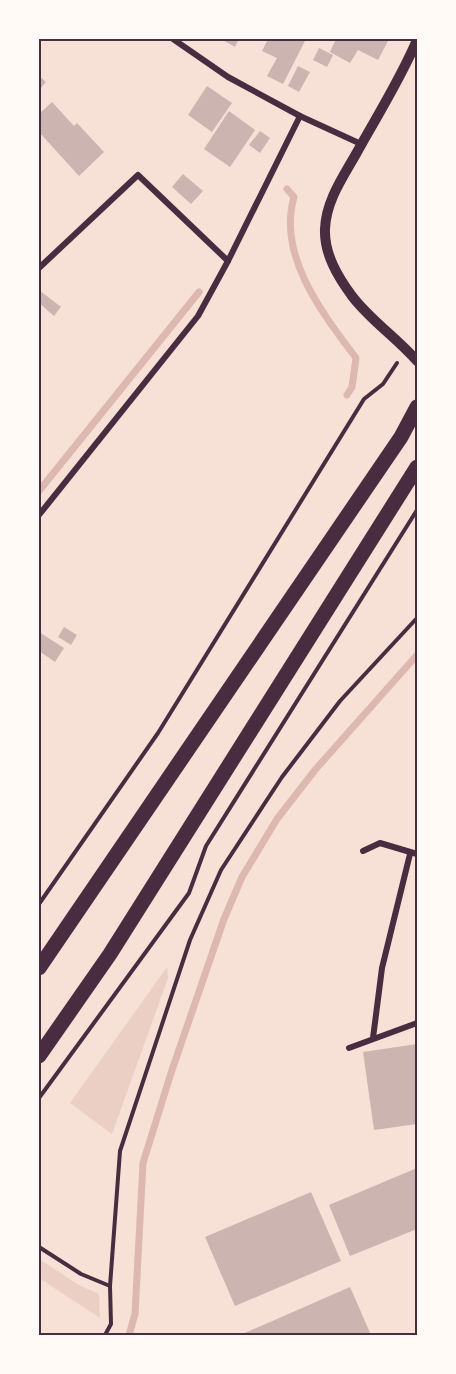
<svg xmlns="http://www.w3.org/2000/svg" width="456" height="1374" viewBox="0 0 456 1374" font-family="Ubuntu,sans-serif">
	<rect width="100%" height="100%" fill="#f7e1d7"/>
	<g fill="#ebcfc5">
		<polygon points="167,967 168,978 112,1134 70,1103"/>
		<polygon points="39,1259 79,1285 99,1294 100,1318 39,1278"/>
	</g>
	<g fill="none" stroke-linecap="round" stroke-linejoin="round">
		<g stroke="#dcb8b0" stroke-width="7">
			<path d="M287 189 294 197C277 256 323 314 356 358L352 387 347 395"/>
			<polyline points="39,491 199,292"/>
			<polyline points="129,1335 135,1314 143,1163 171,1073 224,919 242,877 277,819 315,770 417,655"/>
		</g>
	</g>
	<g fill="#ccb4b1">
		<polygon points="221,39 239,39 235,47"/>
		<polygon points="268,39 306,39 283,84 267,76 277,58 262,51"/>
		<polygon points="336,39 389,39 378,60 358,50 350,63 330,52"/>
		<polygon points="319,48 333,55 327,67 313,60"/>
		<polygon points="298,66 310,72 299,92 288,86"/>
		<polygon points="39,76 46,82 39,90"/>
		<polygon points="207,86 232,103 212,132 188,115"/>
		<polygon points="52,102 74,126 77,123 104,152 79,176 39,132 39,114"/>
		<polygon points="229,111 255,130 230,167 204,149"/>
		<polygon points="260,131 270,138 260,153 249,145"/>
		<polygon points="183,174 203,191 191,204 172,187"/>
		<polygon points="39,290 61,307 54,316 39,303"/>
		<polygon points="64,627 77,635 71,645 58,637"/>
		<polygon points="39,632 64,648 55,662 39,651"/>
		<polygon points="417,1044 417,1124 374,1130 363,1052"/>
		<polygon points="417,1168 417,1229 350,1256 329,1205"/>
		<polygon points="311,1192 341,1261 235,1306 205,1237"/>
		<polygon points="350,1287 371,1335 240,1335"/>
	</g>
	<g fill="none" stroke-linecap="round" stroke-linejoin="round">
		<g stroke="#4a2c40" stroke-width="4">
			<polyline points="39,904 158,733 364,399 383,384 397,363"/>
			<polyline points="39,1098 189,893 206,846 417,510"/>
			<polyline points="39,1247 81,1274 110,1286"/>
			<polyline points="105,1335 111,1324 110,1286 120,1151 190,940 221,870 282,777 340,701 417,618"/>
		</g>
		<g stroke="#4a2c40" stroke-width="6">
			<polyline points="173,39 228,77 300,116 361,144"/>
			<polyline points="39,268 138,175 228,261"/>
			<polyline points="39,515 198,316 228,261 300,116"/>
			<polyline points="363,851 380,843 417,854"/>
			<polyline points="373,1038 382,968 410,854"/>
			<polyline points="349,1048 417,1023"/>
		</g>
		<path stroke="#4a2c40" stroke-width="10" d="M417 40C400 80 377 116 356 154 343 177 326 201 325 229 324 254 338 277 352 296 370 320 397 338 417 361"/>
		<g stroke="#4a2c40" stroke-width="15">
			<polyline points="39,968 401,437 417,407"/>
			<polyline points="39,1056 110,954 417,467"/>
		</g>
	</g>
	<rect width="456" height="1374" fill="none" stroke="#fffaf5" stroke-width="81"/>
	<rect x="40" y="40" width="376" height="1294" fill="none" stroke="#4a2c40" stroke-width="2"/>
</svg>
